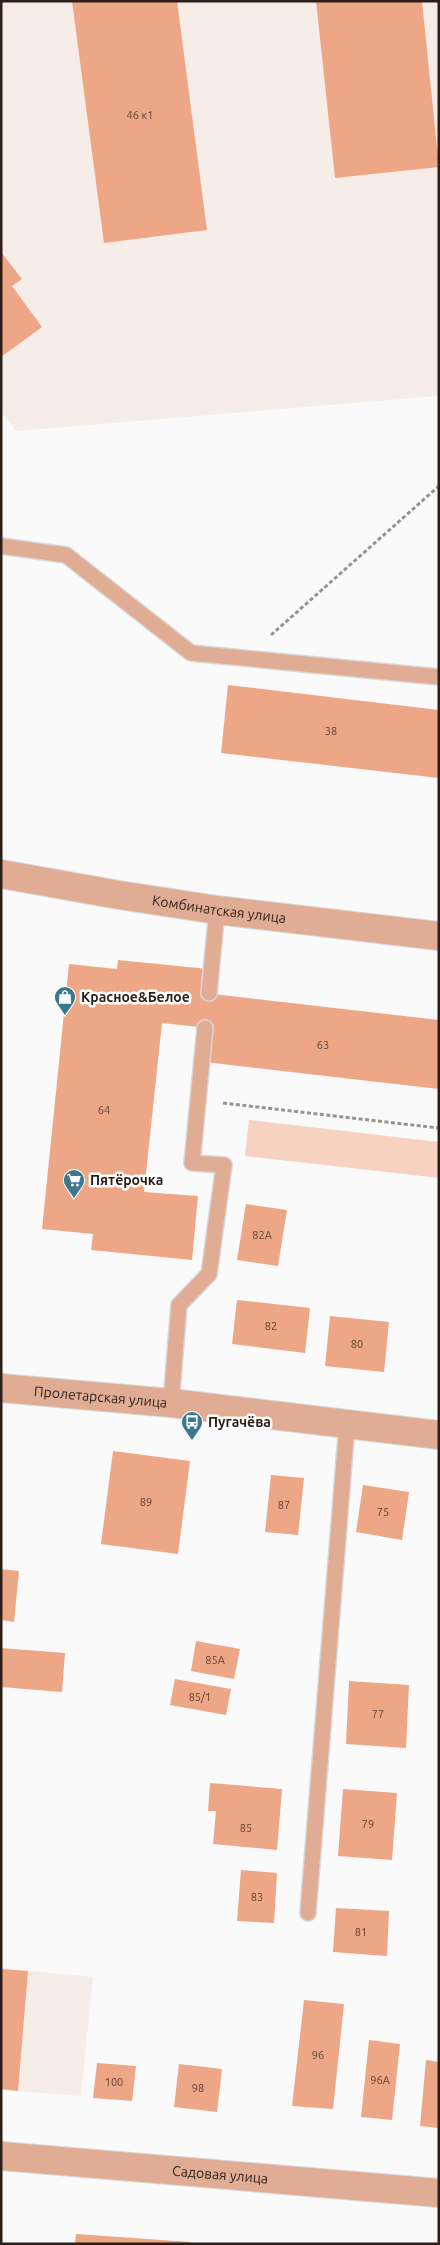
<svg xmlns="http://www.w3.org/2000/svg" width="440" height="2245" viewBox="0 0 440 2245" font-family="Ubuntu,sans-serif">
	<rect width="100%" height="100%" fill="#fafafa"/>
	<g fill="#f6ede9">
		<polygon points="1,1 439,1 439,396 16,431 1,412"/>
		<polygon points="1,1968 93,1977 81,2096 1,2090"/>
	</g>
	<polygon fill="#f7d2c1" points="249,1120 439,1142 439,1178 245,1156"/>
	<g fill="#eea786">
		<polygon points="72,1 177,1 207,230 104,243"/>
		<polygon points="316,1 422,1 439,167 335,178"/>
		<polygon points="1,252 22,279 12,286 42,327 1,357"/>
		<polygon points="228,685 439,710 439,778 221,753"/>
		<polygon points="118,960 208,969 205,993 439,1020 439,1089 205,1062 209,1028 162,1023 144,1192 198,1196 192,1260 91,1250 93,1234 42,1229 69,964 117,969"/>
		<polygon points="246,1204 287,1210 278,1266 237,1260"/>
		<polygon points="237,1300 310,1308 305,1353 232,1344"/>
		<polygon points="330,1316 389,1322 384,1372 325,1366"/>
		<polygon points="113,1451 190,1461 178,1554 101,1544"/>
		<polygon points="271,1475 304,1478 298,1535 265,1532"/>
		<polygon points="363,1485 409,1492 402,1540 356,1532"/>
		<polygon points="1,1569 19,1571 14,1622 1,1620"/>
		<polygon points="196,1641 240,1649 234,1679 191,1671"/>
		<polygon points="1,1648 65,1653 62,1692 1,1687"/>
		<polygon points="175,1679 231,1689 226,1715 170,1705"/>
		<polygon points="349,1681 409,1685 406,1748 346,1744"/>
		<polygon points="210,1783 282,1789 277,1850 213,1844 216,1811 208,1811"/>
		<polygon points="343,1789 397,1793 392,1860 338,1856"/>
		<polygon points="241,1870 277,1873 274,1923 237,1921"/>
		<polygon points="336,1908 389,1911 387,1956 333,1952"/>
		<polygon points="1,1969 28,1971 18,2091 1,2089"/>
		<polygon points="304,2000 344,2004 333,2109 292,2106"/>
		<polygon points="369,2040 400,2044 392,2120 361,2117"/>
		<polygon points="426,2060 439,2062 439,2128 420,2126"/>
		<polygon points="97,2063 136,2066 132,2101 93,2098"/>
		<polygon points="179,2064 222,2069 217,2112 174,2107"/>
		<polygon points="76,2234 191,2242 191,2244 75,2244"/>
	</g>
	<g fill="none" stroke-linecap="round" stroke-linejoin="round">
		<g stroke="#d9d7d6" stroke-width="18">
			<g id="service">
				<polyline points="1,546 66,555 191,653 439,677"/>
				<polyline points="209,993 217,910"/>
				<polyline points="171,1403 179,1305 209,1274 224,1165 192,1163 205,1028"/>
				<polyline points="308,1913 347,1424"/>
			</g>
		</g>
		<g stroke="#d9d7d6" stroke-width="30">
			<g id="minor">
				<path id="s1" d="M1 874 119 895 217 910 439 936"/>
				<path id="s2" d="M1 2156 439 2193"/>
			</g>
		</g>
		<g stroke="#d9d7d6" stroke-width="30">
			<g id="tertiary">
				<path id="s3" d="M1 1388 171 1403 439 1435"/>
			</g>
		</g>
		<g stroke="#999390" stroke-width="3" stroke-dasharray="4 2.5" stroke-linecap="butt">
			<polyline points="271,635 439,486"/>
			<polyline points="223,1103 439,1128"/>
		</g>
		<use href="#service" stroke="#e0ac94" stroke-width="15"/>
		<use href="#minor" stroke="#e0ac94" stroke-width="28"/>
		<use href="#tertiary" stroke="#e0ac94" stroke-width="28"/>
	</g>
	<defs>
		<g id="shop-pin" transform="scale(1.125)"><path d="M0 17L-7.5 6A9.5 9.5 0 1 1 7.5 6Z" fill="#3b778e" stroke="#fff"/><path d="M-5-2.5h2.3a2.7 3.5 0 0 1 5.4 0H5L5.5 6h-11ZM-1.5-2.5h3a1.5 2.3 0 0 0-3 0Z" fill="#fff"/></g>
		<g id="supermarket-pin" transform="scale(1.125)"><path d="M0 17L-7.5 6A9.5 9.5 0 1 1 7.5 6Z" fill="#3b778e" stroke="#fff"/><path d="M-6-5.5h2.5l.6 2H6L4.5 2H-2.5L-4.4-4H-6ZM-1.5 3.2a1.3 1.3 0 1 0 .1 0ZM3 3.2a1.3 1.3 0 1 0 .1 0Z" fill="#fff"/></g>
		<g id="bus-pin" transform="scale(1.125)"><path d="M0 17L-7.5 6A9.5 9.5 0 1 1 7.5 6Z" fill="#3b778e" stroke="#fff"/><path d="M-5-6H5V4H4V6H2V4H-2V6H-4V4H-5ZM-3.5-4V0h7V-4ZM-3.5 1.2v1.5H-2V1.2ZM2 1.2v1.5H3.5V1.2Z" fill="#fff"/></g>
	</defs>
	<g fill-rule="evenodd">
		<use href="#shop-pin" x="65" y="997"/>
		<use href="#supermarket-pin" x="74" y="1180"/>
		<use href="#bus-pin" x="192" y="1422"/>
	</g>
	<g text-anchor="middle" stroke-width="5" stroke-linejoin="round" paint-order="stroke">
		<g font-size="11" fill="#5d4134">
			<text x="140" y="119">46 к1</text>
			<text x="331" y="735">38</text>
			<text x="323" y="1049">63</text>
			<text x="104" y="1114">64</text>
			<text x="262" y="1239">82А</text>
			<text x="271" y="1330">82</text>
			<text x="357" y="1348">80</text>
			<text x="146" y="1506">89</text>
			<text x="284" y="1509">87</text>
			<text x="383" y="1516">75</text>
			<text x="215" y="1664">85А</text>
			<text x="200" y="1701">85/1</text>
			<text x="378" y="1718">77</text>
			<text x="368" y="1828">79</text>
			<text x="246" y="1832">85</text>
			<text x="257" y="1901">83</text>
			<text x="361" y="1936">81</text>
			<text x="318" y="2059">96</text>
			<text x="380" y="2084">96А</text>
			<text x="114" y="2086">100</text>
			<text x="198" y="2092">98</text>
		</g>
		<g font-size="14" fill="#2d1f18" stroke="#fff">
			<text dy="5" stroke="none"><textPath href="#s1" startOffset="221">Комбинатская улица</textPath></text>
			<text dy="5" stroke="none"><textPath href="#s3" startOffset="100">Пролетарская улица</textPath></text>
			<text dy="5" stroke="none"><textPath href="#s2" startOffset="220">Садовая улица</textPath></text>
		</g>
		<g font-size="14" font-weight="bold" fill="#2d1f18" stroke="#fff" text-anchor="start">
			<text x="81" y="1002">Красное&amp;Белое</text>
			<text x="90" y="1185">Пятёрочка</text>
			<text x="208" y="1427">Пугачёва</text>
		</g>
	</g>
	<rect width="440" height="2245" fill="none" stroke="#2d1f18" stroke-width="5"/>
</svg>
